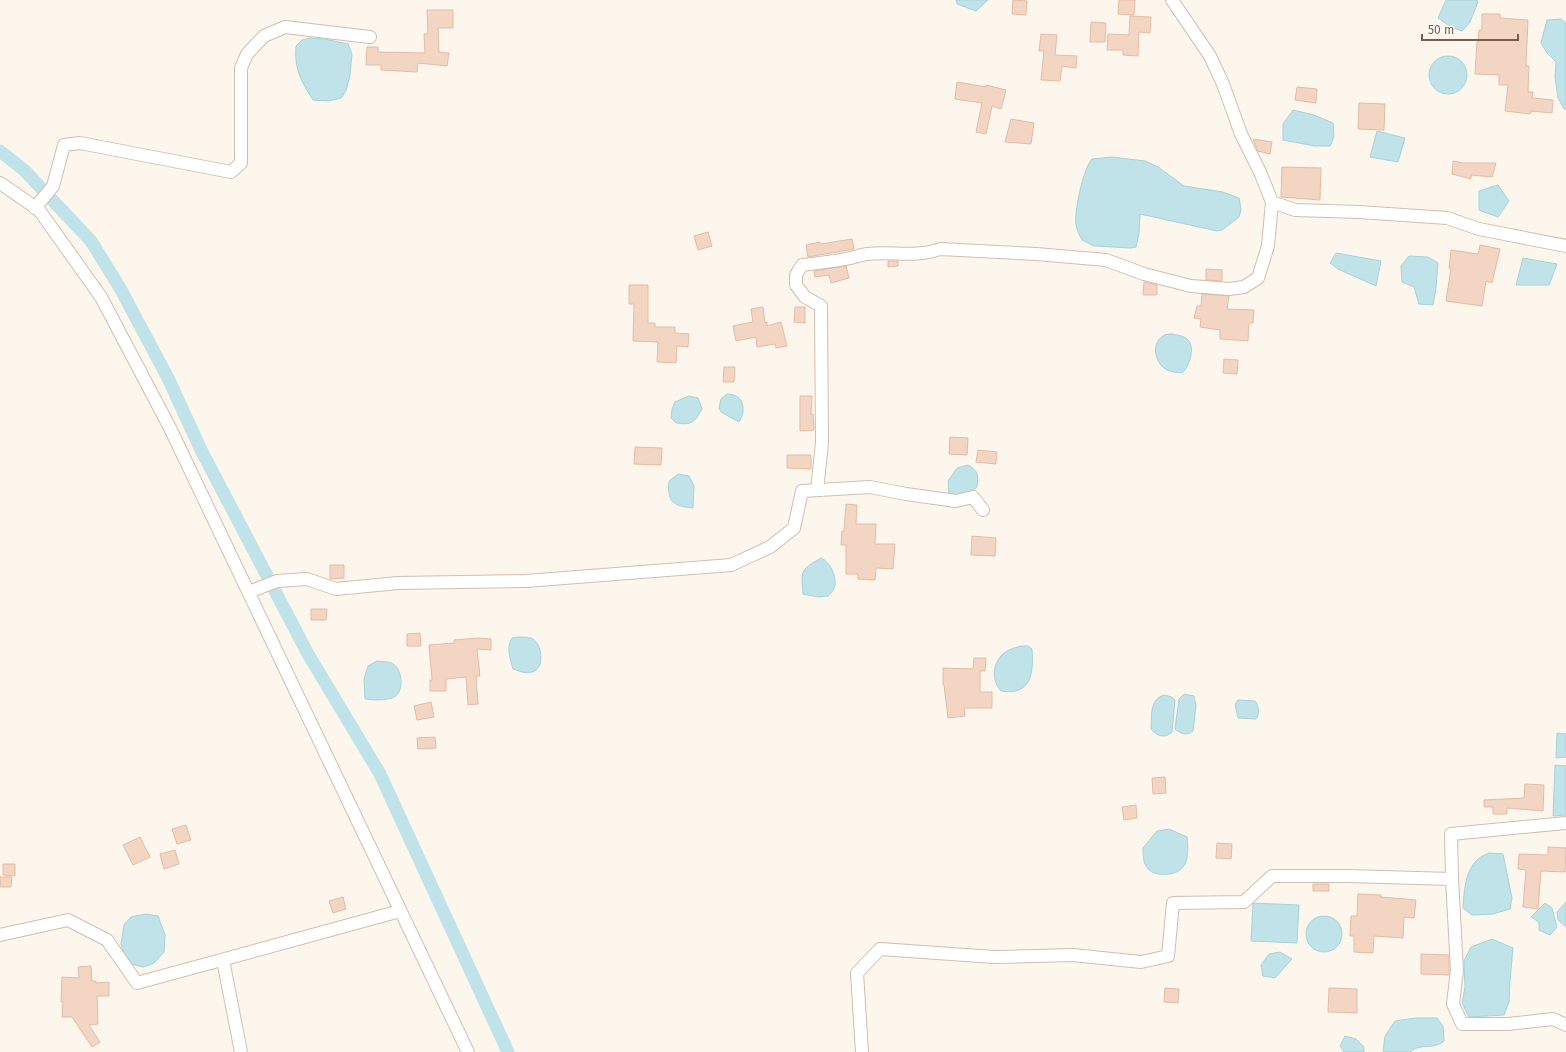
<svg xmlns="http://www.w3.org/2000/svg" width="1566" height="1052" viewBox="0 0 1566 1052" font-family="'Fira Sans',sans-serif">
	<rect width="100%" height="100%" fill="#fdf6ec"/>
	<g fill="#bfe3e8" stroke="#a5d3da">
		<polygon points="956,0 988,0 976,11 957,4"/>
		<polygon points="1446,0 1477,0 1478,2 1470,22 1462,31 1451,27 1438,18"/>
		<polygon points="1561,19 1566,23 1566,109 1564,109 1558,98 1555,77 1556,62 1547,53 1541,43 1547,20"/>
		<path d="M310 38 325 39 348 44 352 54 350 75 346 91 341 98 329 101 313 100C301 81 294 69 296 46L302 40Z"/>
		<circle cx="1448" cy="75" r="19"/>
		<polygon points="1293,110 1314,115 1333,123 1334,137 1330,146 1315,146 1283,140 1283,124"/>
		<polygon points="1377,131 1405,138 1398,162 1370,157"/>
		<path d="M1112 157 1145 161 1158 167 1184 186 1223 192 1239 198 1241 209 1239 217 1222 230 1217 231 1140 214 1139 233 1136 247 1131 248 1094 246 1082 240C1080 236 1077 230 1076 225 1074 213 1083 168 1092 159Z"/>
		<polygon points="1498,185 1509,201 1498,217 1479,210 1479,191"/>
		<polygon points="1336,253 1381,261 1376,286 1338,269 1330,263"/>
		<polygon points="1409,256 1428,257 1438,263 1436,288 1433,305 1419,304 1414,287 1402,282 1401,266"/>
		<polygon points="1523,258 1557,264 1549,285 1516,285"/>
		<path d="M1172 334C1177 335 1182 335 1187 339 1196 346 1190 366 1182 373 1176 372 1169 372 1164 368 1155 361 1151 343 1163 336 1165 334 1169 334 1172 334Z"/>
		<path d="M727 394C730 394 734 395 736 396 746 401 744 415 739 422L721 412 719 408 721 399Z"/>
		<path d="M689 396 698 398 702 409C694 423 692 425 676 423L671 418 672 409 675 402Z"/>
		<path d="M968 465C979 471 978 476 977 487 968 495 961 498 949 494L948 481 957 468Z"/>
		<path d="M678 474 689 476 694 486 693 508C672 506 667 501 669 481Z"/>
		<path d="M821 558C830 562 838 577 834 588 833 591 830 594 828 596L818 597 803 594C801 571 800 570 821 558Z"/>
		<path d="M519 637C523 637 528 637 531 638 543 643 545 669 532 672 525 674 519 671 513 669 510 658 506 648 512 638Z"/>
		<path d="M1021 646H1028L1032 649C1034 673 1031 696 1001 691 992 681 992 666 1001 656 1006 650 1014 648 1021 646Z"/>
		<path d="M377 661C382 662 389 661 393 664 402 669 405 691 394 697 385 701 374 700 365 699L364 679 368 666Z"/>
		<path d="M1184 694 1194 696 1196 706 1193 731C1187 736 1180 734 1175 729L1179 699Z"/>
		<path d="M1164 695 1172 697 1175 700 1172 732C1165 739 1157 736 1151 729 1152 716 1149 700 1164 695Z"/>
		<path d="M1238 700 1255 701C1259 706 1260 714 1256 719L1238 718 1235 704Z"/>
		<polygon points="1557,733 1566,734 1566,757 1556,758"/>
		<polygon points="1555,765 1566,766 1566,815 1553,816"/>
		<path d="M1169 829 1187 837C1188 846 1189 859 1183 867 1176 876 1156 877 1148 869 1143 863 1143 855 1143 848L1157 831Z"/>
		<path d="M1489 853 1503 854 1512 898 1510 909 1493 914 1472 915 1463 908C1464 892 1465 874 1475 862 1478 858 1484 855 1489 853Z"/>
		<polygon points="1566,902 1566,927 1558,920 1557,912"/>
		<polygon points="1253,903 1299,905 1297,943 1251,941"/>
		<polygon points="1545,903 1552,908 1557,927 1550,935 1539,930 1539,922 1531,917"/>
		<polygon points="146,914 158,916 165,935 164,952 154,963 143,967 131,964 124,954 121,944 124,925 131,917"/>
		<circle cx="1324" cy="934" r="18"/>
		<polygon points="1492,939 1513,948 1510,981 1509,1002 1504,1015 1469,1017 1462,1003 1465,987 1464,961 1471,947"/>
		<polygon points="1280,952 1292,959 1275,978 1263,976 1261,965 1269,954"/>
		<path d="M1416 1018H1437L1443 1026 1444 1041C1432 1051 1421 1042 1410 1052H1383L1385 1036 1395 1021Z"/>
		<polygon points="1345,1036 1356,1039 1364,1047 1364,1052 1344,1052 1340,1046"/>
	</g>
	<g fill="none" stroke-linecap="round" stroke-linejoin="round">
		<polyline stroke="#bfe3e8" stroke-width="13" points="0,151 24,170 91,241 120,288 168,378 201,450 308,654 380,774 508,1052"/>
	</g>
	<g fill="#f3d5c3" stroke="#e6bba3">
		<polygon points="1013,0 1027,1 1026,15 1012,14"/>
		<polygon points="1119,0 1135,0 1134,15 1118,14"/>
		<polygon points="427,10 453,10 453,28 438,28 439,52 449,53 447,66 418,63 417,72 381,70 381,65 366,65 367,47 378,47 378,52 425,53 424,34 428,34"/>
		<polygon points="1482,14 1500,14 1500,18 1528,20 1526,66 1529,66 1528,92 1533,92 1532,98 1553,100 1552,113 1531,111 1530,114 1505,111 1508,85 1499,85 1499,75 1475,74 1477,42 1478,42 1479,30 1482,30"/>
		<polygon points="1130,16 1151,17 1150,33 1139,32 1138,56 1123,55 1123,50 1107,50 1108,34 1129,35"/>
		<polygon points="1091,22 1106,23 1105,42 1090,42"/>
		<polygon points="1041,34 1057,35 1055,55 1077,56 1076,68 1062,66 1060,81 1041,80 1044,51 1039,51"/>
		<polygon points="957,82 986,87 986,85 1006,90 1001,109 992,106 986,134 976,132 982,103 955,99"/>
		<polygon points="1297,87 1317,89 1316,103 1295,100"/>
		<polygon points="1359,103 1385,104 1384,130 1358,129"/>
		<polygon points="1011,119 1034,123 1031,144 1005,142"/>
		<polygon points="1253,139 1272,142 1270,154 1258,151"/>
		<polygon points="1453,161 1463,163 1496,163 1492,177 1471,175 1471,179 1452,174"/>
		<polygon points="1282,167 1321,168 1320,200 1281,197"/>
		<polygon points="708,232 712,246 698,250 694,236"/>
		<polygon points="852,239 854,249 808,257 806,245 820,242 821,244"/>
		<polygon points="1480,245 1500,249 1492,283 1486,281 1482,306 1446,301 1451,268 1449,268 1451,250 1478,254"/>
		<polygon points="888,261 898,261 898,266 888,267"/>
		<polygon points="846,266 849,278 831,283 829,275 815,277 814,271"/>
		<polygon points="1206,269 1222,270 1222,281 1206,280"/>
		<polygon points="1144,282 1157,285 1157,295 1143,295"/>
		<polygon points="629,285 648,285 648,323 655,323 655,327 675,327 675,333 689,334 688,347 677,346 676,363 657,362 658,342 633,341 634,304 629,304"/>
		<polygon points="1202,294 1229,296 1227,309 1254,310 1253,323 1249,323 1248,341 1220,339 1220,330 1200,327 1201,319 1194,318 1197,306 1201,306"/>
		<polygon points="763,307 765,323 767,322 767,326 781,322 787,346 776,348 775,344 757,347 756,337 736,341 733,326 753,322 751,309"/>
		<polygon points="795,307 805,307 805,323 794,322"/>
		<polygon points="1224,359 1238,360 1237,374 1223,373"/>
		<polygon points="724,367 735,367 734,382 723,382"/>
		<polygon points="800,396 812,396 811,414 813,414 814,430 800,431"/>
		<polygon points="950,437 968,438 967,455 949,454"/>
		<polygon points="635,447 662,448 661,465 634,464"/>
		<polygon points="978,450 997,452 996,464 976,462"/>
		<polygon points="787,455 811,455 811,469 787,468"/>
		<polygon points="846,504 857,505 856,524 876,524 875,544 895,544 893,569 876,568 875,580 858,579 858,574 846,574 846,545 841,545 842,531 844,531"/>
		<polygon points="972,536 996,538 995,556 971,555"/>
		<polygon points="330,565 344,565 344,578 330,579"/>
		<polygon points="311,609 327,609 326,620 311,620"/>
		<polygon points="420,633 421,646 407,646 407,634"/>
		<polygon points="478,638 491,639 491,650 477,649 480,676 476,676 478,704 468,705 466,677 446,679 446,691 430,691 430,680 432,680 429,645 454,643 454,640"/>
		<polygon points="974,658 986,658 985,671 980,671 980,692 992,692 992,708 964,708 965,716 948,718 944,685 943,685 943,668 973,669"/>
		<polygon points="431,702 434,717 417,720 414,706"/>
		<polygon points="435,737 436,748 418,749 417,738"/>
		<polygon points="1165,777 1166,793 1153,794 1152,778"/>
		<polygon points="1525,784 1544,785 1543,811 1507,808 1507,814 1493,814 1493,807 1484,807 1484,800 1524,798"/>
		<polygon points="1136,805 1137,818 1124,820 1122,807"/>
		<polygon points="186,825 191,840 177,844 172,829"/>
		<polygon points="140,837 150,857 133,865 123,845"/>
		<polygon points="1217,843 1232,844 1231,859 1216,858"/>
		<polygon points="1548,847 1566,848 1565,872 1541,871 1538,909 1523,907 1526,870 1518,869 1519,854 1548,855"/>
		<polygon points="175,850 179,864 164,869 160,854"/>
		<polygon points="3,864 15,864 15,876 3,875"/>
		<polygon points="0,877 12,877 11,887 0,887"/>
		<rect x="1313" y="884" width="16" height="7"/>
		<polygon points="1358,894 1381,895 1381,897 1416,900 1414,918 1404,917 1403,938 1374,936 1373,953 1354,952 1354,936 1350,936 1351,916 1357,916"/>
		<polygon points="343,897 346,909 333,913 329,901"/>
		<polygon points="1421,954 1449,955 1449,975 1421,974"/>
		<polygon points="91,966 92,981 96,981 96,983 109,982 109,996 97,996 98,1024 89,1025 100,1042 92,1047 72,1017 62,1017 63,1002 61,1002 62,977 79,978 78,967"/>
		<polygon points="1165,988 1179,989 1178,1003 1164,1002"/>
		<polygon points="1329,988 1357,989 1357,1013 1328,1012"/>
	</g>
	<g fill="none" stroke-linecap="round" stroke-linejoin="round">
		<g stroke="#d1beb0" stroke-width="14">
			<g id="minor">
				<polyline points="1172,0 1210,56 1223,84 1241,134 1260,172 1272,202 1295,210 1359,212 1447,218 1479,229 1566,246"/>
				<polyline points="0,183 39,210 101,297 170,428 468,1052"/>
				<polyline points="35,208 53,186 64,145 80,143 231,172 241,163 241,68 247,54 264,36 285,27 370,37"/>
				<path d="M817 490 822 443 821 306 805 297 796 285V275L802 265C817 263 831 262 845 259 853 258 859 255 867 254 891 251 916 258 940 249L1036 254 1106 260 1144 274 1191 286 1229 289 1244 287 1258 278 1268 246 1272 202"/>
				<polyline points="249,593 254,590 277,581 307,579 336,589 398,583 526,581 731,565 770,547 794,528 802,491 870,487 906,494 956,501 973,497 983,510"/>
				<polyline points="1452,879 1451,834 1566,823"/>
				<polyline points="0,935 68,920 107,940 137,983 400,911"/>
				<polyline points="223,960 241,1052"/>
				<polyline points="862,1052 857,973 880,949 994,957 1073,955 1141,962 1168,956 1173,903 1244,902 1272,876 1347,876 1452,879 1457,970 1453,1004 1462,1024 1508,1024 1553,1019 1566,1025"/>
			</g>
		</g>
		<use href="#minor" stroke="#fff" stroke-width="12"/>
	</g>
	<path d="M1422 34v6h96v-6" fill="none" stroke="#7a5c4d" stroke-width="2"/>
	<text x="1428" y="34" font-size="12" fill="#7a5c4d" stroke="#fffaf3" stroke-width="3" paint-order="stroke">50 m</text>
</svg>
